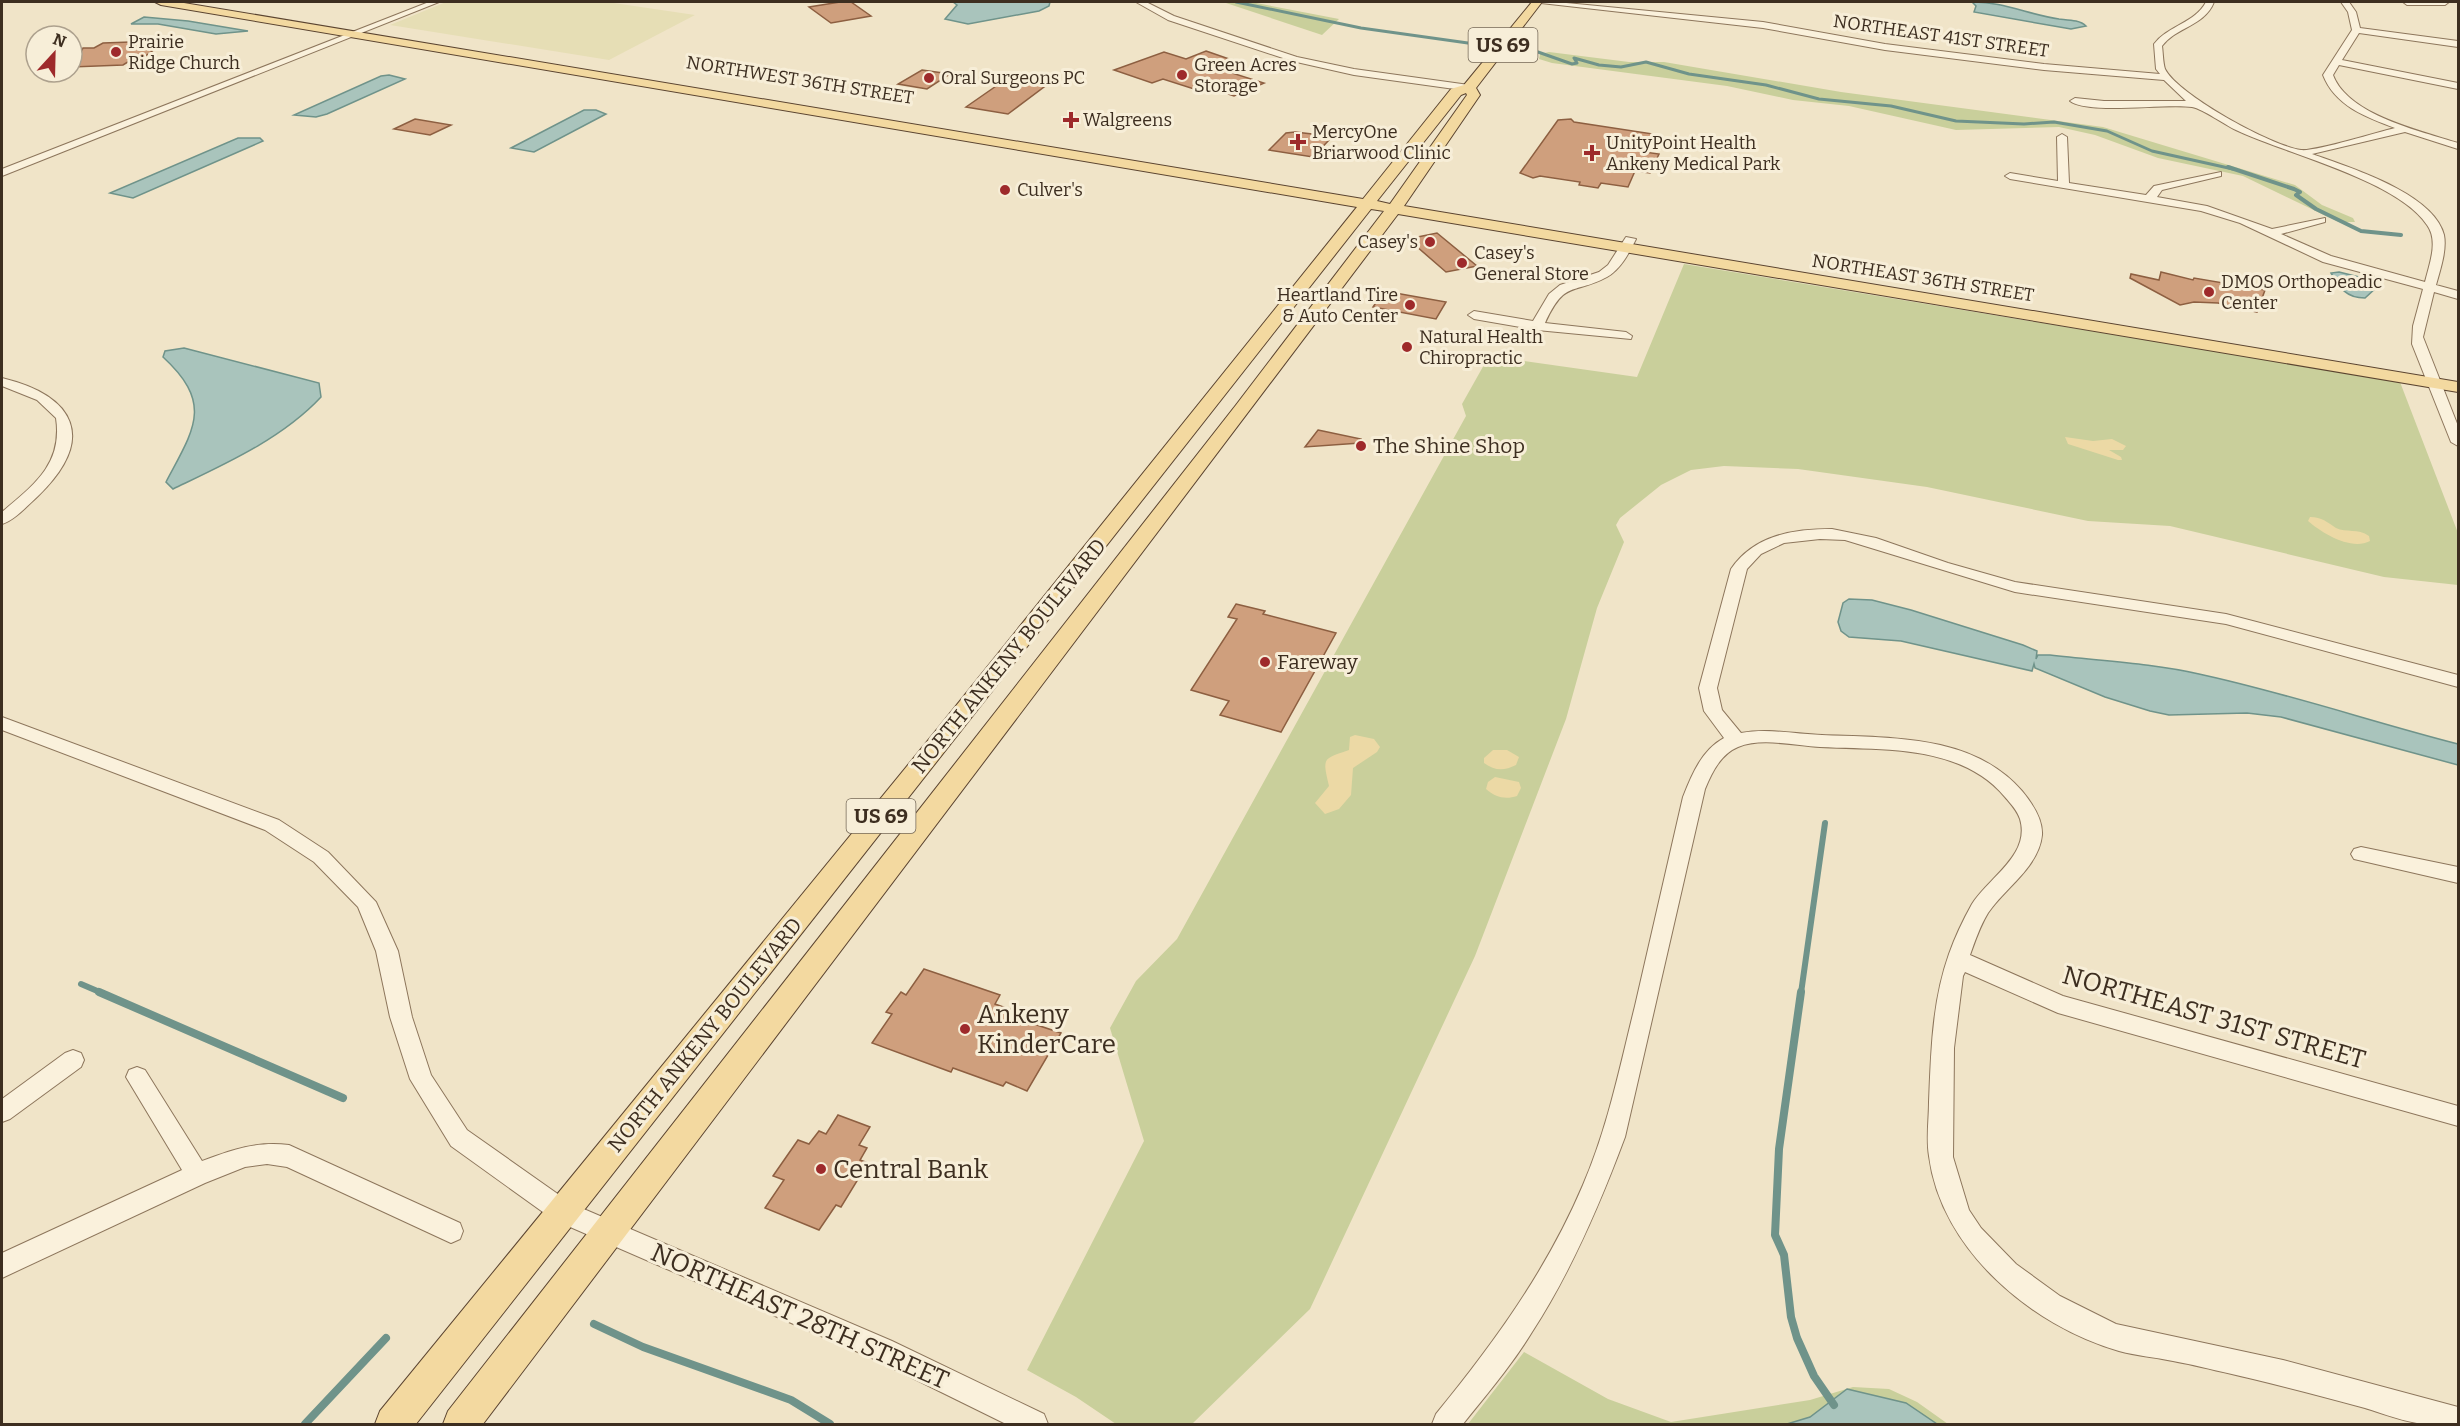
<svg xmlns="http://www.w3.org/2000/svg" width="2460" height="1426" viewBox="0 0 2460 1426" font-family="Bitter,serif">
	<rect width="100%" height="100%" fill="#f0e4c8"/>
	<polygon fill="#e6deb5" points="446,2 607,2 695,15 609,60 390,25"/>
	<g fill="#c9cf9b">
		<polygon points="1223,2 1251,2 1339,19 1322,35"/>
		<polygon points="1549,52 1629,62 1664,62 1841,92 2103,127 2295,185 2322,205 2353,218 2355,222 2339,222 2324,215 2243,176 2158,158 2095,135 2059,127 1956,130 1849,106 1793,100 1727,86 1552,63 1539,59 1540,54"/>
		<polygon points="1684,264 2400,382 2458,533 2458,585 2384,577 2170,526 2088,521 1927,487 1798,469 1724,466 1691,470 1661,485 1620,518 1616,525 1624,542 1597,608 1566,719 1475,956 1310,1309 1192,1424 1116,1424 1076,1397 1027,1370 1144,1141 1110,1028 1136,981 1177,939 1466,416 1462,404 1489,356 1637,377"/>
		<polygon points="1524,1352 1608,1399 1671,1422 1810,1400 1853,1387 1889,1389 1917,1402 1948,1424 1468,1424"/>
	</g>
	<g fill="#ecd9a5">
		<polygon points="2065,437 2093,441 2112,439 2126,446 2123,450 2109,450 2121,457 2122,460 2118,460 2068,444"/>
		<path d="M2310 517C2322 517 2327 522 2336 528 2346 533 2358 528 2369 536L2370 541C2351 551 2322 533 2308 521Z"/>
		<path d="M1355 735 1374 739 1380 747 1377 752 1353 768 1351 795 1339 809 1325 814 1315 803 1329 786C1322 757 1323 759 1349 750L1350 737Z"/>
		<path d="M1493 750H1507L1519 757 1516 765C1504 771 1495 771 1484 763V758Z"/>
		<path d="M1495 777 1519 782 1521 788 1517 796C1505 800 1495 797 1486 789L1488 782Z"/>
	</g>
	<g fill="#a9c4bc" stroke="#6f938a" stroke-width="1.5">
		<polygon points="953,2 1050,2 1049,6 1039,11 968,24 945,19 957,5"/>
		<path d="M1972 2C2001 1 2030 15 2059 19 2068 20 2080 20 2086 26L2071 29 1974 12 1976 6Z"/>
		<polygon points="144,17 188,21 248,31 216,34 158,24 131,24"/>
		<polygon points="389,75 405,79 327,114 316,117 294,115 381,76"/>
		<polygon points="584,110 596,110 606,114 534,152 511,148"/>
		<polygon points="238,138 260,138 263,141 133,198 110,193"/>
		<path d="M2339 272 2367 279 2378 286 2365 298C2346 298 2340 288 2331 273Z"/>
		<path d="M184 348 319 383 321 397C282 439 223 465 173 489L166 482C194 429 214 404 163 357L165 351Z"/>
		<path d="M1849 599 1872 600 1911 610 2023 645 2037 651 2036 659 2038 655H2050C2100 661 2151 663 2199 674 2287 693 2372 722 2458 744V765L2281 717 2247 713 2169 715 2150 711 2105 697 2035 668 2034 664 2032 671 1901 641 1849 637 1841 631 1838 622 1843 603Z"/>
		<polygon points="1847,1389 1906,1403 1937,1424 1787,1424 1810,1417"/>
	</g>
	<g fill="none" stroke-linecap="round" stroke-linejoin="round">
		<g stroke="#6f938a" stroke-width="3">
			<polyline points="1236,2 1361,28 1475,44"/>
			<polyline points="1538,52 1572,64 1577,63 1574,58 1599,65 1621,67 1646,62 1689,74 1766,85 1819,99 1891,106 1956,121 2024,124 2054,122 2107,131 2152,151 2233,169"/>
		</g>
		<polyline stroke="#6f938a" stroke-width="4" points="2228,167 2294,189 2300,192 2296,195 2316,209 2361,231 2401,235"/>
		<g stroke="#6f938a" stroke-width="6">
			<polyline points="81,984 102,993"/>
			<polyline points="1801,993 1825,823"/>
		</g>
		<g stroke="#6f938a" stroke-width="8">
			<polyline points="99,992 343,1098"/>
			<polyline points="1801,992 1779,1149 1775,1235 1784,1255 1791,1317 1797,1338 1814,1376 1834,1405"/>
			<polyline points="594,1324 643,1347 791,1400 830,1424"/>
			<polyline points="305,1424 386,1338"/>
		</g>
	</g>
	<g fill="#cf9f7d" stroke="#8d5f41" stroke-width="1.5">
		<polygon points="840,2 851,2 871,16 831,23 809,7"/>
		<polygon points="157,41 149,46 159,46 140,60 131,60 123,65 72,67 83,48 94,48 103,43"/>
		<polygon points="1206,51 1235,61 1216,68 1264,83 1234,96 1204,86 1194,89 1163,79 1152,83 1114,70 1164,52 1186,59"/>
		<polygon points="922,70 950,74 927,89 898,84"/>
		<polygon points="1023,77 1052,81 1008,114 966,107 1002,82 1014,84"/>
		<polygon points="415,119 451,125 430,135 394,129"/>
		<polygon points="1571,119 1574,122 1653,134 1644,152 1659,154 1650,173 1635,171 1628,187 1601,183 1598,188 1579,185 1580,182 1540,176 1533,178 1520,173 1558,120"/>
		<polygon points="1295,132 1321,135 1324,136 1322,139 1329,140 1313,157 1269,150 1286,133"/>
		<polygon points="1437,233 1477,266 1446,272 1408,239"/>
		<polygon points="2161,272 2193,280 2194,278 2265,290 2257,312 2218,303 2194,302 2180,305 2130,278 2131,274 2159,280"/>
		<polygon points="1384,291 1446,302 1436,319 1373,307"/>
		<polygon points="1318,430 1361,439 1360,443 1305,447"/>
		<polygon points="1236,604 1265,611 1263,614 1336,633 1281,732 1220,715 1229,701 1191,690 1237,619 1228,617"/>
		<polygon points="924,969 1000,995 995,1004 1037,1019 1034,1024 1061,1033 1027,1091 1006,1082 1003,1086 953,1068 951,1072 872,1043 892,1014 886,1012 901,992 906,995"/>
		<polygon points="838,1115 870,1127 859,1145 867,1148 860,1160 868,1163 841,1207 836,1205 819,1230 765,1208 784,1180 773,1176 798,1140 809,1144 819,1131 826,1134"/>
	</g>
	<g fill="none" stroke-linecap="round" stroke-linejoin="round">
		<g stroke="#8d765c" stroke-width="2">
			<g id="minor">
				<polygon points="429,2 439,2 2,176 2,169"/>
				<polygon points="1136,2 1146,2 1174,16 1297,57 1354,69 1469,85 1474,88 1469,91 1354,75 1292,61 1168,20"/>
				<path d="M1532 2H1556L1763 22 1885 44 2044 64 2160 74 2156 69 2154 44C2169 25 2195 23 2206 2H2214C2205 26 2176 27 2162 46 2163 53 2163 63 2165 69 2178 95 2272 146 2301 150 2314 152 2378 132 2395 128 2366 117 2335 106 2323 75L2352 30 2348 12 2341 2H2349L2356 12 2360 28 2458 41V47L2359 33 2342 60 2458 83V89L2339 65 2333 75C2348 115 2420 131 2458 143V149L2405 132 2312 154C2348 167 2434 193 2444 235 2447 251 2440 270 2436 285L2458 291V299L2434 292 2423 337 2458 426V446L2451 442 2412 344 2413 326 2423 289 2323 262 2240 223 2201 211 2010 179 2005 176 2010 173 2058 181 2057 137 2062 134 2067 137 2069 183 2146 195 2154 186 2221 172V176L2162 190 2157 197 2207 206 2272 229 2325 218V222L2281 234 2331 256 2425 282C2429 265 2439 241 2427 225 2397 180 2286 154 2236 130 2225 125 2203 109 2192 107 2165 103 2089 115 2070 101L2075 98 2104 101H2186L2164 80 2044 70 1885 50 1763 28Z"/>
				<polygon points="2403,2 2449,2 2445,5 2407,5"/>
				<path d="M1626 237 1636 239C1629 253 1621 269 1607 277 1574 295 1565 279 1545 323L1626 332 1632 336 1631 339 1537 330 1474 319 1468 315 1474 311 1533 321 1549 294 1560 285 1599 272 1608 265Z"/>
				<path d="M2 378C76 396 97 439 38 496 28 505 15 520 2 524V512C34 485 63 464 56 418L37 400 2 386Z"/>
				<path d="M1832 529 1876 538 1948 563 2015 582 2226 614 2458 675V687L2226 624 2015 592 1845 540 1820 539 1784 543 1761 554 1747 569 1717 688 1722 710 1741 733C1768 728 1795 734 1822 735 1890 738 1973 734 2022 791 2032 803 2043 819 2042 835 2039 867 2004 889 1988 913 1980 926 1975 941 1970 955L2063 996 2458 1106V1126L2058 1013 1965 972 1963 976 1954 1048 1953 1157 1969 1210 1981 1228 2016 1264 2060 1296 2116 1324 2283 1360 2458 1407V1424C2447 1424 2435 1426 2424 1424 2405 1422 2384 1414 2365 1408 2328 1398 2290 1388 2253 1379 2226 1373 2200 1366 2173 1361 2155 1357 2137 1356 2119 1351 2032 1326 1941 1250 1929 1156 1926 1138 1929 1120 1929 1102 1931 1052 1932 1002 1949 954 1955 937 1963 920 1972 904 1988 878 2031 855 2020 819 2017 810 2011 804 2005 797 1961 744 1881 750 1820 747 1795 746 1762 737 1738 747 1721 754 1712 772 1705 789L1625 1137C1600 1204 1571 1272 1532 1332 1512 1365 1487 1394 1463 1424H1432L1436 1414C1494 1343 1547 1270 1583 1185 1608 1127 1620 1066 1635 1006 1651 936 1667 867 1683 797 1692 774 1702 750 1724 738L1704 711 1699 688 1731 569C1754 535 1793 529 1832 529Z"/>
				<polygon points="2,717 279,820 328,852 376,902 398,951 412,1017 431,1075 467,1130 572,1204 892,1341 1044,1414 1048,1424 1006,1424 874,1359 554,1220 451,1146 410,1079 390,1017 376,951 358,907 314,862 265,830 2,730"/>
				<polygon points="2361,847 2458,867 2458,883 2354,859 2351,854 2354,849"/>
				<polygon points="73,1050 81,1053 84,1060 81,1067 10,1119 2,1122 2,1099 65,1053"/>
				<path d="M137 1067 145 1070 202 1161C232 1150 256 1141 289 1145L460 1223 463 1231 460 1239 451 1243 287 1167 267 1164 245 1167 205 1183 2 1278V1253L182 1170 126 1077 129 1070Z"/>
			</g>
		</g>
		<g stroke="#5b4430" stroke-width="2">
			<path id="major" d="M155 2H178L1363 199 1451 89 1464 85 1532 2H1542L1476 88 1480 95 1404 206 2458 382V392L1398 214 483 1424H443L448 1411 1236 405 1384 211 1371 209 416 1424H375L380 1411 939 727 1357 207 161 5ZM1466 93 1467 95 1390 204 1377 201 1461 95Z"/>
		</g>
		<use href="#minor" fill="#faf1dc" fill-rule="evenodd"/>
		<use href="#major" fill="#f3d9a0" fill-rule="evenodd"/>
	</g>
	<g fill="#9e2a2b" stroke="#f7eed8" stroke-width="2">
		<circle cx="116" cy="52" r="6"/>
		<circle cx="1182" cy="75" r="6"/>
		<circle cx="929" cy="78" r="6"/>
		<path d="M1068 111h6v6h6v6h-6v6h-6v-6h-6v-6h6z"/>
		<path d="M1295 133h6v6h6v6h-6v6h-6v-6h-6v-6h6z"/>
		<path d="M1589 144h6v6h6v6h-6v6h-6v-6h-6v-6h6z"/>
		<circle cx="1005" cy="190" r="6"/>
		<circle cx="1430" cy="242" r="6"/>
		<circle cx="1462" cy="263" r="6"/>
		<circle cx="2209" cy="292" r="6"/>
		<circle cx="1410" cy="305" r="6"/>
		<circle cx="1407" cy="347" r="6"/>
		<circle cx="1361" cy="446" r="6"/>
		<circle cx="1265" cy="662" r="6"/>
		<circle cx="965" cy="1029" r="6"/>
		<circle cx="821" cy="1169" r="6"/>
	</g>
	<g text-anchor="middle" stroke-width="6" stroke-linejoin="round" paint-order="stroke">
		<g font-size="18" fill="#3d2e20" stroke="#f7eed8">
			<text transform="translate(1941 36) rotate(8)" y="6">NORTHEAST 41ST STREET</text>
			<text transform="translate(800 80) rotate(9)" y="6">NORTHWEST 36TH STREET</text>
			<text transform="translate(1923 278) rotate(9)" y="6">NORTHEAST 36TH STREET</text>
		</g>
		<g font-size="18" fill="#3d2e20" stroke="#f7eed8" text-anchor="start">
			<text x="128" y="48">Prairie<tspan x="128" dy="21">Ridge Church</tspan></text>
			<text x="1194" y="71">Green Acres<tspan x="1194" dy="21">Storage</tspan></text>
			<text x="941" y="84">Oral Surgeons PC</text>
			<text x="1083" y="126">Walgreens</text>
			<text x="1312" y="138">MercyOne<tspan x="1312" dy="21">Briarwood Clinic</tspan></text>
			<text x="1606" y="149">UnityPoint Health<tspan x="1606" dy="21">Ankeny Medical Park</tspan></text>
			<text x="1017" y="196">Culver's</text>
			<text x="1418" y="248" text-anchor="end">Casey's</text>
			<text x="1474" y="259">Casey's<tspan x="1474" dy="21">General Store</tspan></text>
			<text x="2221" y="288">DMOS Orthopeadic<tspan x="2221" dy="21">Center</tspan></text>
			<text x="1398" y="301" text-anchor="end">Heartland Tire<tspan x="1398" dy="21">&amp; Auto Center</tspan></text>
			<text x="1419" y="343">Natural Health<tspan x="1419" dy="21">Chiropractic</tspan></text>
		</g>
		<g fill="#f7eed8" stroke="#756857" stroke-width="1.5">
			<rect x="1468.5" y="28" width="69" height="34" rx="4.5"/>
			<rect x="846.5" y="799" width="69" height="34" rx="4.5"/>
		</g>
		<g font-size="20" font-weight="bold" fill="#3d2e20">
			<text x="1503" y="52">US 69</text>
			<text x="881" y="823">US 69</text>
		</g>
		<g font-size="21" fill="#3d2e20" stroke="#f7eed8" text-anchor="start">
			<text x="1373" y="453">The Shine Shop</text>
			<text x="1277" y="669">Fareway</text>
		</g>
		<g font-size="21" fill="#3d2e20" stroke="#f7eed8">
			<text transform="translate(1009 656) rotate(-51)" y="7">NORTH ANKENY BOULEVARD</text>
			<text transform="translate(705 1035) rotate(-51)" y="7">NORTH ANKENY BOULEVARD</text>
		</g>
		<g font-size="26" fill="#3d2e20" stroke="#f7eed8" text-anchor="start">
			<text x="977" y="1023">Ankeny<tspan x="977" dy="30">KinderCare</tspan></text>
			<text x="833" y="1178">Central Bank</text>
		</g>
		<g font-size="26" fill="#3d2e20" stroke="#f7eed8">
			<text transform="translate(2214 1017) rotate(16)" y="9">NORTHEAST 31ST STREET</text>
			<text transform="translate(800 1316) rotate(24)" y="9">NORTHEAST 28TH STREET</text>
		</g>
	</g>
	<rect width="2460" height="1426" fill="none" stroke="#3d2e20" stroke-width="6"/>
	<g transform="translate(54 54) rotate(22)"><circle r="28" fill="#f7eed8" stroke="#ada18e" stroke-width="1.5"/>
	<path d="M0-4.5L10 22L0 15L-10 22Z" fill="#9e2a2b"/>
	<text y="-9" font-size="16" font-weight="bold" text-anchor="middle" fill="#3d2e20">N</text>
	</g>
</svg>
